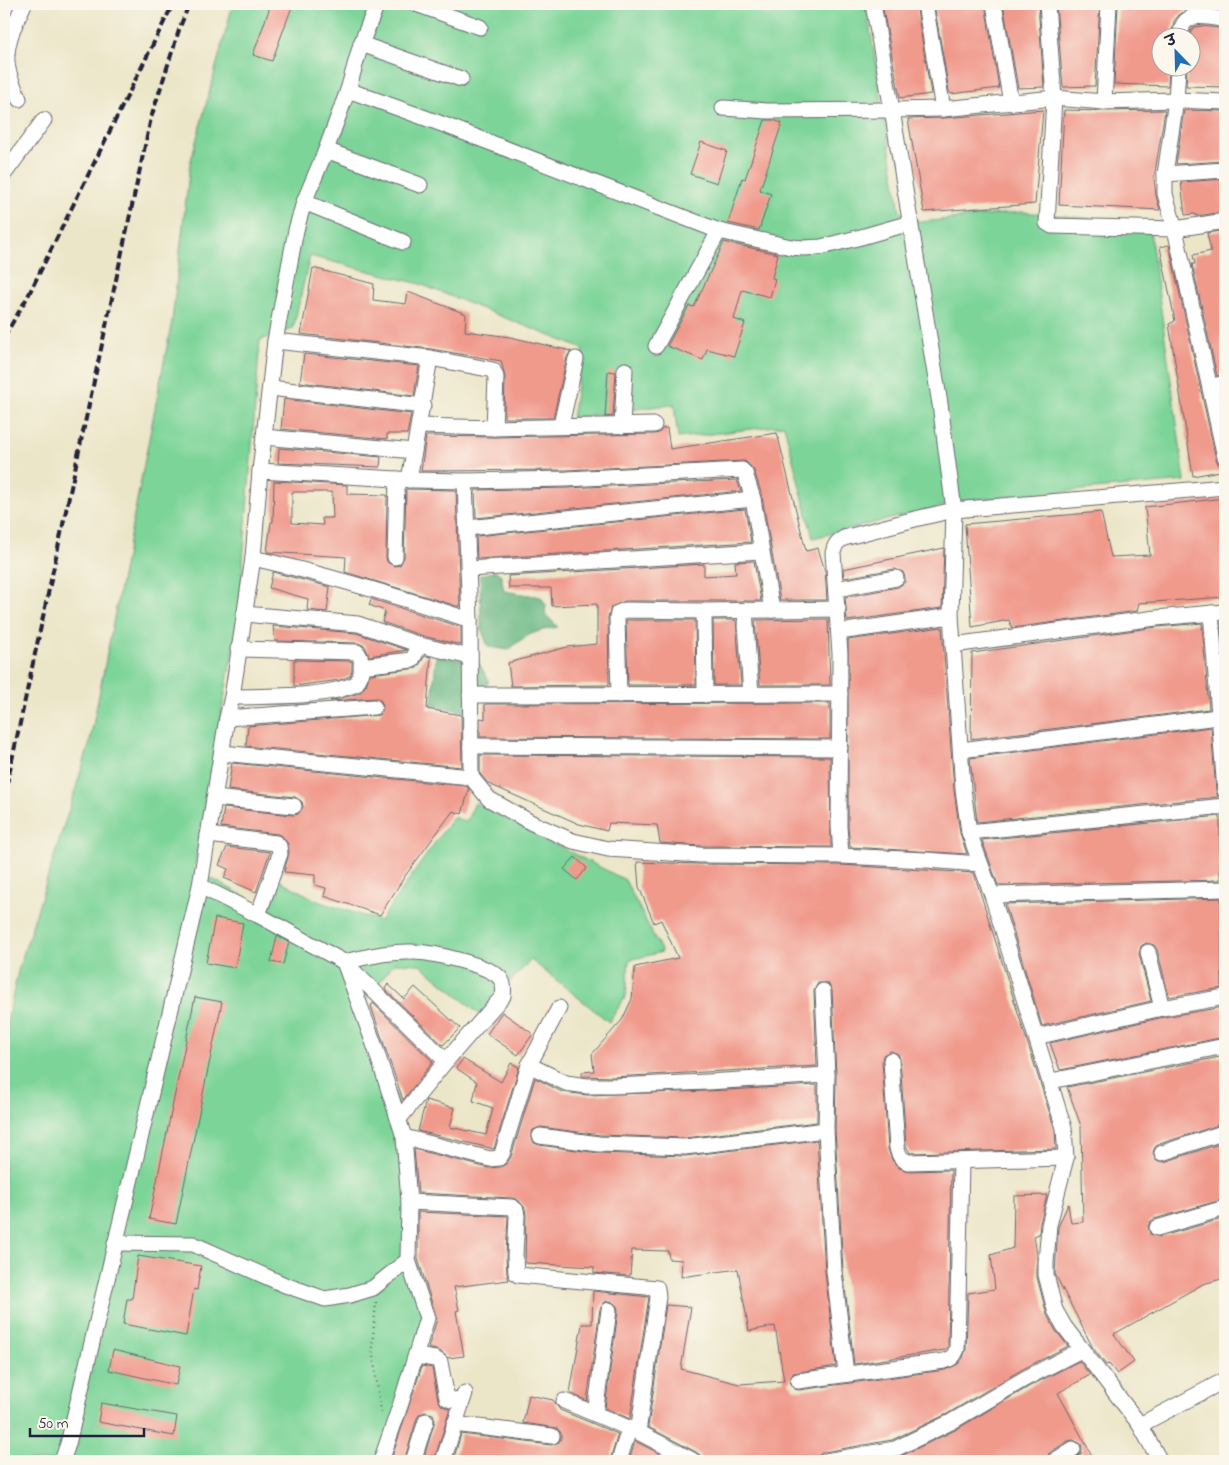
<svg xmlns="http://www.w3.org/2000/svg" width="1229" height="1465" viewBox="0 0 1229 1465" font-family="'Indie Flower','Playpen Sans Deva',sans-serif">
	<rect width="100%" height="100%" fill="#fbf7ec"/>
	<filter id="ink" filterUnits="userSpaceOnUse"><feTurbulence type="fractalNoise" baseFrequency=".02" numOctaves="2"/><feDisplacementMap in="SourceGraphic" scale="10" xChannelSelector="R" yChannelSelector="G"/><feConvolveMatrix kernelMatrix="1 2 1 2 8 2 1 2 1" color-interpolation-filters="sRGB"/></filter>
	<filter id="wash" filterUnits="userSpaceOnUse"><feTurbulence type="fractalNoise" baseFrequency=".0096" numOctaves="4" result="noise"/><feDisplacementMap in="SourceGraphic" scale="20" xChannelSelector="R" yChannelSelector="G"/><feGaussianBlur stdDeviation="1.12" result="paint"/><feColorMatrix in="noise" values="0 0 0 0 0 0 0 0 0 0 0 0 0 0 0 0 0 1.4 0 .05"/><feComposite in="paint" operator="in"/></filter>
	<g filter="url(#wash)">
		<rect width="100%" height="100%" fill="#ece6c9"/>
		<polygon fill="#7cd498" stroke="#4f7b6a" points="233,4 778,4 786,7 815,9 816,4 866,4 900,212 921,222 1022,212 1149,224 1185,481 968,500 813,538 784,425 678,438 674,404 572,418 583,349 420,284 310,256 293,329 260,340 239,614 194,869 266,908 279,880 320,902 380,921 453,817 466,822 475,803 625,880 662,952 629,960 626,996 609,1022 531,960 479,1014 420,964 394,963 365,1002 407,1134 414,1260 432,1318 387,1461 4,1461 4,1037 18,971 89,746 172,321 190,164"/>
		<g fill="#65b680" stroke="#446c5e">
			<path d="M496 571 501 575 504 591 541 597 546 605 545 614 558 627C536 631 526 634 509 650L488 647 481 628 480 575Z"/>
			<polygon points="436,656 478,662 489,680 478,703 464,712 432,705"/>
		</g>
		<g id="blocks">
			<g fill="#f09a8c" fill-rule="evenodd">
				<polygon points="271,4 293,4 272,61 253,55"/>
				<polygon points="882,4 916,4 931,94 900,98"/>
				<polygon points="934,4 985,4 999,88 951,94 949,91"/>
				<polygon points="1003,4 1038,4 1044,87 1018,88"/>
				<polygon points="1056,4 1100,4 1095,86 1063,87"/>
				<polygon points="1118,4 1225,4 1225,11 1203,7 1186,10 1179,15 1174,21 1171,38 1162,38 1162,68 1169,68 1168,86 1114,84"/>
				<polygon points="1202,26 1225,29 1225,87 1186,86 1187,68 1192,68 1192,38 1190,38 1191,31 1194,27"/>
				<polygon points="1043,110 1035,204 924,212 908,119 944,118"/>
				<polygon points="1064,110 1104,111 1165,110 1154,178 1156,196 1160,210 1059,205"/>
				<polygon points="1184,110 1225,111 1225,161 1176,164"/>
				<polygon points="765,120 773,120 782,123 760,190 771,194 759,230 728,223 742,178 745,179"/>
				<polygon points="701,142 727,151 717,183 690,174"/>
				<polygon points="1225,179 1225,212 1196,216 1195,214 1185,215 1181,182"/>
				<polygon points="1225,230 1225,374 1217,376 1192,264 1195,264 1193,255 1211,251 1207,233"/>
				<polygon points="724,242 778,254 772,278 775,279 770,297 742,290 734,319 745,323 734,356 707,349 703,360 667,346 689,306 694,307"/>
				<polygon points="1169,245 1216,459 1218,464 1225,466 1225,470 1193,476 1169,324 1175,321 1160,247"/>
				<polygon points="313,268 374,284 373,300 406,304 408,292 466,314 465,331 510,337 571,351 567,357 553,418 504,418 505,377 501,361 431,349 301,334"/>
				<polygon points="304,354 419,366 414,396 300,382"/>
				<polygon points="608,371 616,372 613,416 605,417"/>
				<polygon points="284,399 411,414 407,434 387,434 387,439 281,429"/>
				<polygon points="663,428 667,428 670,449 777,433 806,551 818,548 825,571 827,600 780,600 762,496 754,470 745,461 567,470 421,471 426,436 494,437 654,434 659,433"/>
				<polygon points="279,448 381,457 380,467 278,463"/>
				<polygon points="737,480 741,491 476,518 475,490 567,488"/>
				<path d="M274 481 347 485V494L387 495 386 557 387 562 394 566 400 565 404 557 406 489 456 490 460 607 345 572 346 557 267 552 271 522H273ZM292 492H332L333 518H322L323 525 292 523Z"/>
				<polygon points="1225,498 1225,597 1139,603 1137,611 1012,628 1009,620 972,627 965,524 1101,512 1111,557 1150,555 1145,507"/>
				<polygon points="745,509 751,542 477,559 476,536"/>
				<polygon points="944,548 942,608 847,621 845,597 898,587 905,582 905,577 903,572 895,569 844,578 843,569"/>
				<polygon points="754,561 761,601 625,601 611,607 608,618 609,685 511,686 508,663 567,647 597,644 597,604 552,606 551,588 509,588 508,576 704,564 704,576 736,574 735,562"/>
				<polygon points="273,572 330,587 327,612 307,610 308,599 269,588"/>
				<polygon points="371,599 461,627 461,645 423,636 382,622 385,611 369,605"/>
				<polygon points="828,619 830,685 760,685 755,620"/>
				<polygon points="626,620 695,620 696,685 628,685"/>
				<polygon points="713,620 736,620 741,685 714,685"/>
				<polygon points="1221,622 1225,622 1225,675"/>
				<polygon points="1202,623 1209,709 971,739 972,653 1157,627"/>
				<polygon points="273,626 356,633 407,650 369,656 365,646 358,643 275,641"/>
				<polygon points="942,627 954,790 960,833 967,854 850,847 848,826 848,640"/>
				<polygon points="425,656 431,657 427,709 461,715 462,767 246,746 248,726 379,715 383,707 381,701 378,698 330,701 360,693 366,685 370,674 417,668"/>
				<polygon points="294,660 352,661 352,670 350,676 340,680 294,686"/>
				<polygon points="830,703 830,739 480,737 480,718 485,719 485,704"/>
				<polygon points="1211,727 1216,792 1218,797 977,822 970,758"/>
				<polygon points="480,755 830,757 831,847 700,846 660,843 657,825 609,823 607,831 579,824 489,784 480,774"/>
				<polygon points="232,763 466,786 469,789 462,814 453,811 405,876 380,915 324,896 326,888 315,885 315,875 284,872 289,853 288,844 282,836 277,834 221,827 224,808 293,815 298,814 303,807 302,802 295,797 228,790"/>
				<polygon points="1220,816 1220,880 998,885 982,840"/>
				<polygon points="227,847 270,852 256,892 224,878 228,869 219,865"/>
				<polygon points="575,857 587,868 577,880 564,869"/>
				<polygon points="637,862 700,864 841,865 974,873 1055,1130 1056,1149 910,1153 906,1146 900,1059 898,1054 891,1051 883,1055 882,1061 888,1149 892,1160 899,1168 908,1171 951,1170 948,1347 945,1350 854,1364 843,1270 835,1130 836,1075 832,991 828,983 818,983 814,991 817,1066 612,1077 582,1076 582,1072 594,1071 592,1054 622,1020 632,999 635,967 678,958 661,920 654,923 639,887"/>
				<polygon points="1221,898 1222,988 1169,997 1157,949 1154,945 1146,943 1141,946 1139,954 1151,1001 1042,1026 1005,904"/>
				<polygon points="215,918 243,923 235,968 206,963"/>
				<polygon points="277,936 289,942 283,964 271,962"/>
				<polygon points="388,984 404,999 415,987 460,1028 443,1045 385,989"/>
				<polygon points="195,997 222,1002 176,1224 149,1219"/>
				<polygon points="373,1003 433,1062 403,1100 371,1006"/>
				<polygon points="1223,1007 1225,1037 1060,1070 1050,1043 1164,1017"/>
				<polygon points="502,1012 533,1034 518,1055 487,1034"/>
				<polygon points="1225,1056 1225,1123 1159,1144 1155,1147 1153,1152 1155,1160 1164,1162 1225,1142 1225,1199 1154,1219 1150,1222 1148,1226 1150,1234 1159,1237 1225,1218 1225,1278 1203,1284 1114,1334 1134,1362 1117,1374 1109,1364 1106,1365 1093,1348 1055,1274 1058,1227 1068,1204 1071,1223 1083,1222 1081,1126 1067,1087"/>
				<polygon points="463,1059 501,1082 511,1063 519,1067 494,1149 418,1131 426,1100 455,1108 450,1127 486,1135 493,1108 473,1101 477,1082 456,1068"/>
				<polygon points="535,1078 562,1092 587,1095 708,1091 817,1085 817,1122 685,1138 600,1135 541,1127 533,1130 531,1135 534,1143 539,1145 599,1153 685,1156 817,1140 825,1272 836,1366 793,1373 789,1382 794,1389 799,1390 945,1370 958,1364 963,1358 966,1349 968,1293 995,1289 991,1255 1013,1248 1014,1196 1047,1195 1040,1223 1039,1234 1034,1236 1037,1254 1037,1277 1047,1315 1056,1331 1068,1346 1021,1370 947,1414 892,1440 824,1452 820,1454 817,1461 808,1461 808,1459 793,1461 701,1461 700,1455 696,1452 648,1427 666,1305 691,1307 681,1369 739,1384 784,1381 775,1326 749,1331 738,1269 681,1277 682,1260 669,1259 668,1251 632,1250 630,1276 594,1273 594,1267 525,1263 526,1215 525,1208 518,1200 512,1198 418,1193 414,1149 488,1168 500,1167 506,1164 511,1157"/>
				<polygon points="418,1212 508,1216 506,1257 507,1274 509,1280 454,1287 459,1310 456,1311 464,1356 448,1358 440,1351 428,1348 437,1319 418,1259"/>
				<polygon points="138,1256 201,1266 197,1290 194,1289 186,1336 123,1324 127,1299 132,1299"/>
				<polygon points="593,1291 649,1297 630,1419 605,1408 618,1311 617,1306 611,1301 605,1302 600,1309 587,1401 570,1393 582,1324 592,1324"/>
				<polygon points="113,1350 180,1366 176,1385 109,1370"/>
				<polygon points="1079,1361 1090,1375 1058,1393 1095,1461 1071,1461 1081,1454 1082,1449 1081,1444 1073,1440 1068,1441 1049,1453 1045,1461 879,1461 899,1457 955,1430 1030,1386"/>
				<polygon points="422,1366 432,1368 438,1400 442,1406 450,1409 434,1461 423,1461 435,1420 433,1414 425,1412 420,1414 417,1418 404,1461 391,1460"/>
				<polygon points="529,1395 553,1400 560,1410 618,1434 610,1461 453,1461 461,1434 551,1445 559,1442 561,1438 561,1433 557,1428 523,1423"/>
				<polygon points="101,1403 177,1416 174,1436 98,1422"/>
				<polygon points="635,1441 674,1461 629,1461"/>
			</g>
		</g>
	</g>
	<g filter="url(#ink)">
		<use href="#blocks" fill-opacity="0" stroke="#69676d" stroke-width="1"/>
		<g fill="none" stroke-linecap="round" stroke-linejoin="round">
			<g stroke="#69676d" stroke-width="17">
				<g id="minor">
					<polyline points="416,4 480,27"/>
					<polyline points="873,4 892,110 940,404 954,510 951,616 963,789 969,832 992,895 1064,1128 1066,1158 1049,1225 1046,1263 1046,1275 1055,1310 1064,1326 1140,1425 1160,1461"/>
					<polyline points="925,4 943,109"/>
					<polyline points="994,4 1011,103"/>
					<polyline points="1047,4 1054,98 1047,223 1052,226 1175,229 1225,221"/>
					<path d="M1180 38C1181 34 1181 29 1183 25 1190 11 1213 18 1225 20"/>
					<polyline points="361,44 461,79"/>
					<polyline points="1178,68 1176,100 1165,174 1165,194 1175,229 1225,457"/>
					<polyline points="348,90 442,124 719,231 791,247 804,248 821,247 861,237 910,223"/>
					<path d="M19 99C15 89 10 79 8 69 3 46 15 24 24 4"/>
					<polyline points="1104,102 1109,4"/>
					<polyline points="723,108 768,111 892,110 943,109 1054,98 1104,102 1176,100 1225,102"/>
					<polyline points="326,150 420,185"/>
					<polyline points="4,174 44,120"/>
					<polyline points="1165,174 1225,170"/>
					<polyline points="304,202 403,242"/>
					<polyline points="275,341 430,358 493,370 496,377 494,428"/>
					<polyline points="656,346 719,231"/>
					<polyline points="1210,387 1225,383"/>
					<polyline points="270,388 423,406"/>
					<polyline points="561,425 576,359"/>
					<polyline points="419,426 494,428 654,425"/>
					<polyline points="622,426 625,370"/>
					<polyline points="264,437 414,451"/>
					<polyline points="260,471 414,480 465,481 567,479 742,470 745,473 753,499 772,610"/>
					<polyline points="409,480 430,358"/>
					<polyline points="465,481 470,620 471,777"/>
					<polyline points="467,528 753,499"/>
					<polyline points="395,557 397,479"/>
					<path d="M253 558C328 575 397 596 470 620"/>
					<polyline points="468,569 761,551"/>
					<polyline points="836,589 896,578"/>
					<polyline points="745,610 751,694"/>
					<polyline points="704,611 705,695"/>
					<polyline points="1211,613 1225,791"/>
					<polyline points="244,614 358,624 420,645 470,657"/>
					<polyline points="839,632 951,616"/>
					<polyline points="953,645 1156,618 1225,612"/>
					<polyline points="361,666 412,660 420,645"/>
					<polyline points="470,695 840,694"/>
					<polyline points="619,695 617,618 618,613 625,610 704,611 838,609"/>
					<path d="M232 697C269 696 323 698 356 684 362 676 364 659 357 652L238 649"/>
					<polyline points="227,718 374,707"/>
					<polyline points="471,746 840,748"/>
					<polyline points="961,750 1225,716"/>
					<polyline points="222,753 471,777 489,799 532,823 573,841 608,849 700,855 841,856 926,860 980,864"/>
					<polyline points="214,798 294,806"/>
					<polyline points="969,832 1225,806"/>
					<polyline points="208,835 276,843 279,846 280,854 258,915"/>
					<path d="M841 856 839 826 840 654 833 553C835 545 836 542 844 538L915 519 954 510 1225 487"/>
					<polyline points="200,886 258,915 344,962 446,1061"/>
					<polyline points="992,895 1225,889"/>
					<polyline points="1148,952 1162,1008"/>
					<path d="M344 962C367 957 389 951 413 952 430 952 489 965 500 978 504 983 504 990 503 996L446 1061 399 1119"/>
					<polyline points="823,991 827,1075 826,1130 834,1271 846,1374"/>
					<polyline points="1036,1037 1162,1008 1225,997"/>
					<path d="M891 1060 897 1148C899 1156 901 1159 908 1162L1066 1158"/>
					<polyline points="529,1065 566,1083 587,1086 612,1086 707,1082 827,1075"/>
					<polyline points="1051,1081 1225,1046"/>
					<polyline points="540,1136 599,1144 685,1147 826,1130"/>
					<polyline points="404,1137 490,1159 499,1158 502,1154 529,1065 559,1008"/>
					<polyline points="1162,1153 1225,1132"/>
					<polyline points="409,1202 512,1207 516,1210 517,1216 515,1256 516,1273 518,1275 657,1288 658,1297 638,1432"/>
					<polyline points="1157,1228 1225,1208"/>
					<polyline points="115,1243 193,1244 285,1285 325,1299 350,1295 373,1288 408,1260 409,1202 404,1137 374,1044 344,962"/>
					<polyline points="416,1356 435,1359 440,1362 447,1398 451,1400 463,1399"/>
					<path d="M798 1381 944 1361C952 1359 954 1356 957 1349L961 1162"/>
					<polyline points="564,1401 638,1432 692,1460"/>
					<polyline points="595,1414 609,1310"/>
					<polyline points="454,1424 552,1436"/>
					<polyline points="1140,1425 1225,1380"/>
					<polyline points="62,1461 68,1444 200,886 227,718 232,697 253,558 260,471 275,341 296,230 304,202 326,150 348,90 361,44 377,4"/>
					<polyline points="381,1461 401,1403 427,1318 408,1260"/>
					<polyline points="413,1461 426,1421"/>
					<polyline points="443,1461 465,1393"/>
					<polyline points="619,1461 629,1429"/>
					<polyline points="826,1461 895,1449 951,1422 1026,1378 1081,1350"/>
					<polyline points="1054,1461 1073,1449"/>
				</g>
			</g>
			<polyline stroke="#69676d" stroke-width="2.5" stroke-dasharray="1 4" stroke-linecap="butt" points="376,1302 372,1347 381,1413"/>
			<use href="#minor" stroke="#fff" stroke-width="15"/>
			<g stroke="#22223b" stroke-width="4" stroke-dasharray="8 4" stroke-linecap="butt">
				<polyline points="4,337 27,298 173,4"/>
				<polyline points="4,797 151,118 180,27 189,4"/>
			</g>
		</g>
	</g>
	<rect width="1229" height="1465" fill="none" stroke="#fbf7ec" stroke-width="20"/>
	<g transform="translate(1176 52) rotate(337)"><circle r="24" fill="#fbf7ec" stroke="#a4a2a5"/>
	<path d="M0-4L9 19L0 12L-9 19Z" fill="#1f6fb2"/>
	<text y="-8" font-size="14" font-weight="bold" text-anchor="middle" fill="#22223b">उ</text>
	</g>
	<path d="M30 1428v8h114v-8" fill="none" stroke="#22223b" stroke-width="2.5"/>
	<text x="38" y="1428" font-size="15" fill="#22223b" stroke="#fbf7ec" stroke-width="4" paint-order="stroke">50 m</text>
</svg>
